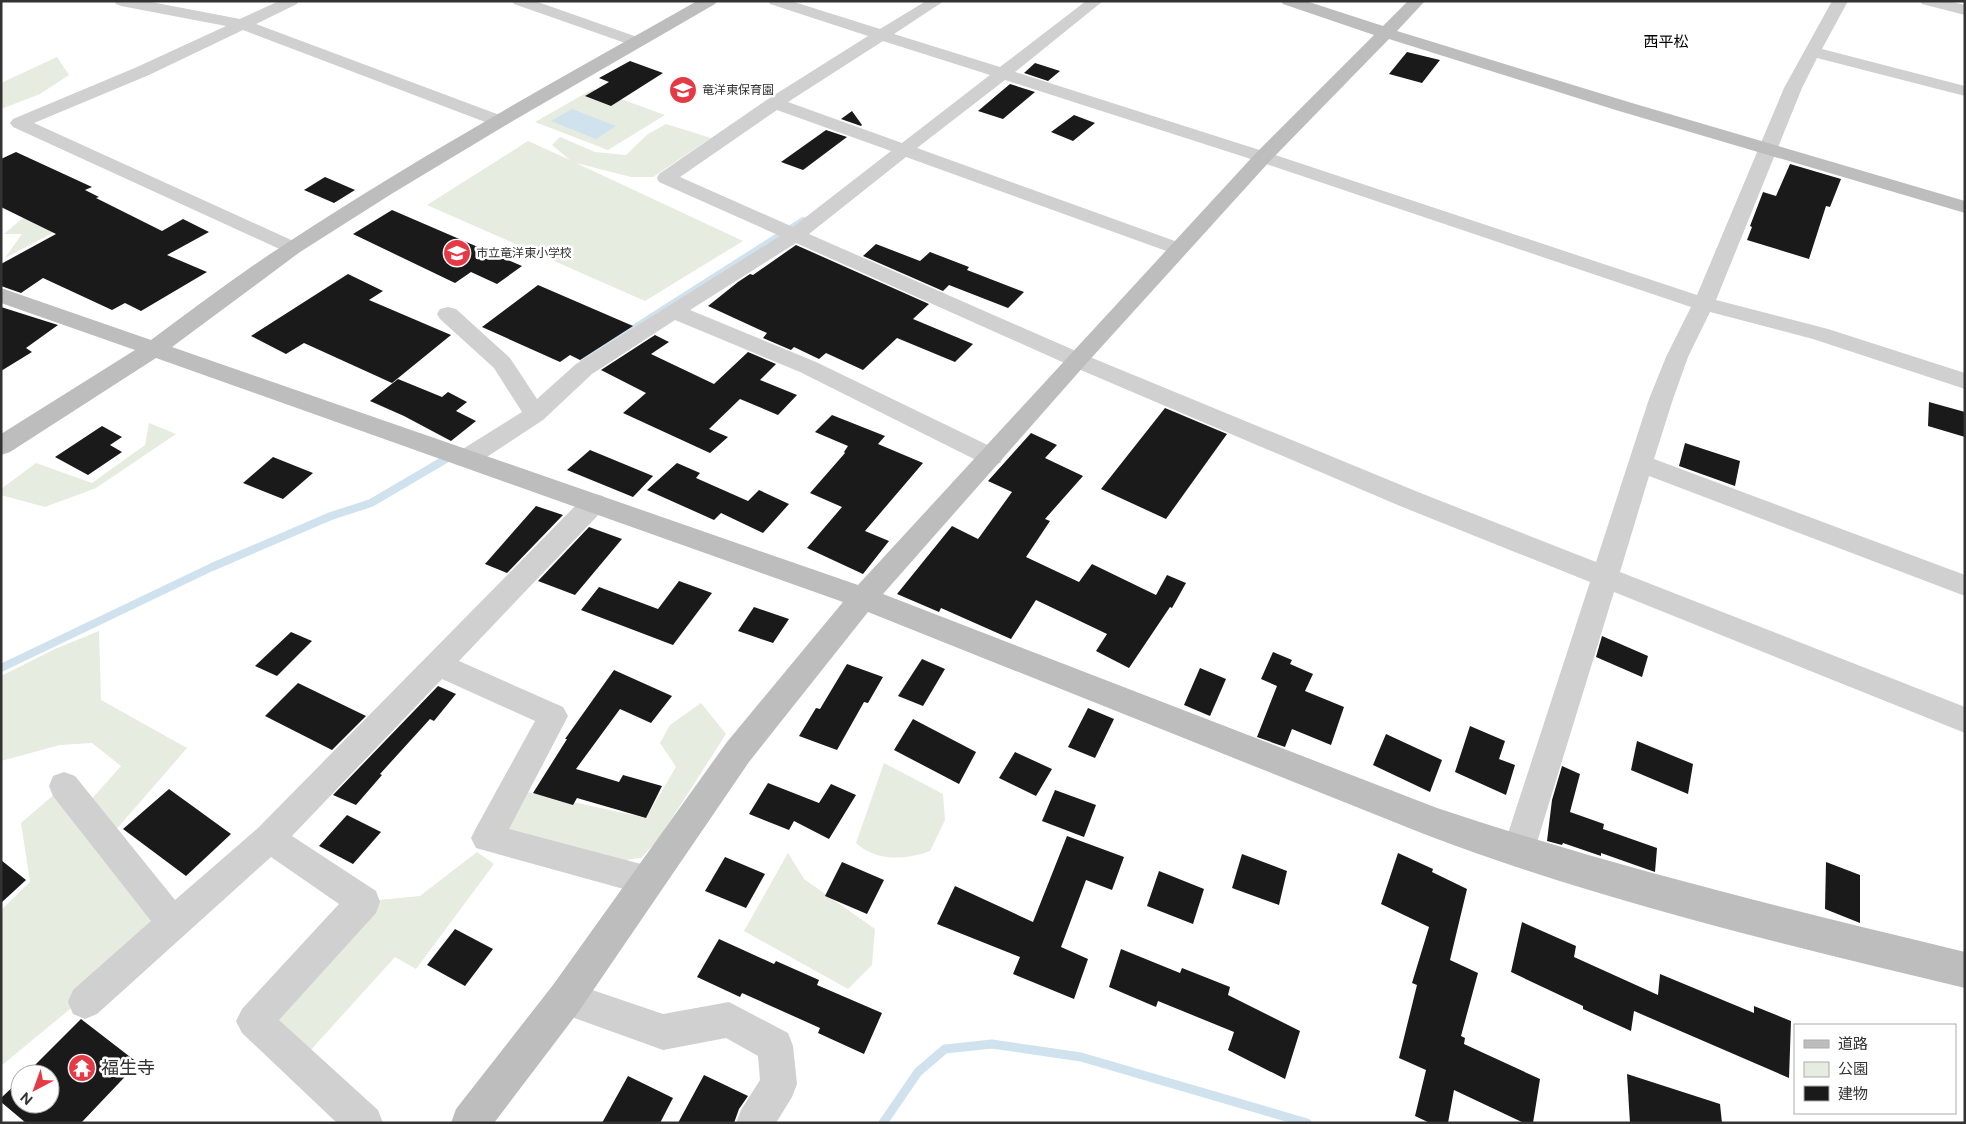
<svg xmlns="http://www.w3.org/2000/svg" width="1966" height="1124" viewBox="0 0 1966 1124" font-family="Figtree,'Noto Sans JP',sans-serif">
	<rect width="100%" height="100%" fill="#fff"/>
	<g fill="#e6ecdf">
		<polygon points="57,57 69,75 40,94 1,109 1,83"/>
		<polygon points="593,89 665,115 608,150 535,122"/>
		<polygon points="666,124 711,138 653,177 631,177 576,163 743,241 645,301 427,205 528,141 570,160 552,145 560,137 595,152 626,155 648,134"/>
		<polygon points="24,217 58,230 5,258 22,234 4,234"/>
		<polygon points="149,423 176,434 96,488 45,507 1,495 1,489 36,463 92,483 145,445"/>
		<polygon points="99,631 101,700 187,748 107,840 82,810 121,766 92,743 60,745 1,761 1,676 55,649"/>
		<polygon points="701,703 726,734 658,840 641,858 589,865 487,838 514,789 646,818 676,767 660,743 670,725"/>
		<path d="M884 763 943 794 945 820 930 851C905 860 877 862 856 843Z"/>
		<polygon points="64,786 162,933 1,1066 1,910 30,882 21,823"/>
		<polygon points="477,852 494,864 416,969 395,957 299,1063 254,1021 369,901 420,896"/>
		<polygon points="788,853 804,879 875,929 872,965 848,989 744,931"/>
	</g>
	<polygon fill="#cfe2ee" points="572,109 616,126 596,139 551,121"/>
	<g fill="none" stroke-linecap="round" stroke-linejoin="round">
		<polyline stroke="#cfe2ee" stroke-width="6" points="583,360 803,220"/>
		<polyline stroke="#cfe2ee" stroke-width="8" points="1,668 212,567 331,516 371,503 451,456"/>
		<polyline stroke="#cfe2ee" stroke-width="9" points="883,1123 918,1072 945,1049 992,1044 1081,1057 1307,1123"/>
	</g>
	<g fill="#1a1a1a">
		<polygon points="1407,52 1440,60 1422,83 1389,74"/>
		<polygon points="630,61 663,73 611,106 585,96 609,82 599,78"/>
		<polygon points="1035,63 1060,71 1048,81 1024,73"/>
		<polygon points="1010,84 1035,92 1003,119 978,111"/>
		<polygon points="852,111 862,125 861,126 841,119"/>
		<polygon points="1074,115 1095,123 1073,141 1051,132"/>
		<polygon points="826,130 847,137 803,170 781,162"/>
		<polygon points="16,152 92,187 85,190 99,197 96,198 162,231 183,219 209,232 167,255 207,272 141,311 125,303 112,310 43,278 21,293 1,286 1,264 56,234 1,207 1,159"/>
		<polygon points="1790,164 1841,179 1830,207 1826,206 1809,259 1747,240 1752,227 1750,226 1763,192 1776,196"/>
		<polygon points="325,177 355,190 334,203 304,190"/>
		<polygon points="392,210 522,266 497,284 471,272 455,283 353,234"/>
		<polygon points="876,244 920,261 930,252 969,267 967,270 1024,292 1008,308 949,285 943,291 863,256"/>
		<polygon points="796,245 929,304 913,319 973,344 955,362 897,338 863,370 826,353 819,359 794,347 791,350 763,338 767,333 708,306 738,282 750,274 753,275"/>
		<polygon points="348,274 383,291 369,300 451,335 392,383 304,343 286,354 251,336"/>
		<polygon points="538,285 633,326 580,360 570,355 560,362 482,327"/>
		<polygon points="1,307 58,325 26,348 32,352 1,371"/>
		<polygon points="655,335 669,342 651,354 714,384 748,352 776,364 760,380 797,395 778,415 740,399 709,429 728,437 710,453 623,413 646,393 601,370"/>
		<polygon points="398,379 442,397 448,392 467,402 456,411 476,421 451,441 404,416 370,401"/>
		<polygon points="1929,402 1965,412 1965,437 1928,426"/>
		<polygon points="1165,408 1227,434 1166,519 1101,489"/>
		<polygon points="832,415 885,436 878,444 923,463 865,531 889,541 863,574 807,548 842,507 810,493 845,453 844,452 848,446 815,432"/>
		<polygon points="102,426 122,437 110,445 122,452 88,475 55,457"/>
		<polygon points="1031,433 1057,445 1045,458 1083,476 1045,519 1050,521 1026,557 1079,582 1092,564 1156,595 1167,575 1186,583 1172,608 1170,607 1129,668 1096,651 1107,634 1036,600 1011,639 941,608 939,612 897,594 952,526 978,539 1012,492 988,481"/>
		<polygon points="1685,443 1740,461 1735,486 1679,466"/>
		<polygon points="590,450 653,476 633,497 567,470"/>
		<polygon points="273,457 313,473 283,499 243,483"/>
		<polygon points="677,463 700,473 696,478 748,501 759,490 789,504 763,533 721,513 714,520 647,490"/>
		<polygon points="536,506 563,515 507,573 485,564"/>
		<polygon points="589,527 622,539 575,595 538,581"/>
		<polygon points="679,581 712,593 673,645 581,610 599,587 658,609"/>
		<polygon points="754,607 789,619 773,643 738,631"/>
		<polygon points="291,632 312,641 277,676 255,666"/>
		<polygon points="1602,636 1648,656 1642,677 1596,657"/>
		<polygon points="1273,652 1292,660 1290,664 1313,674 1305,691 1344,707 1331,745 1292,729 1285,747 1257,737 1277,686 1261,679"/>
		<polygon points="922,659 945,669 923,706 898,696"/>
		<polygon points="847,664 883,677 868,703 864,702 837,750 799,736 816,708 820,709"/>
		<polygon points="1200,668 1226,679 1210,716 1184,705"/>
		<polygon points="614,670 672,696 651,723 620,709 576,769 619,782 623,775 662,786 646,818 577,798 573,805 533,793 567,739 565,739"/>
		<polygon points="298,683 366,716 332,750 265,716"/>
		<polygon points="438,686 456,694 434,721 430,719 380,774 382,775 356,805 333,795"/>
		<polygon points="1088,708 1114,719 1095,758 1068,747"/>
		<polygon points="913,719 976,752 959,784 894,750"/>
		<polygon points="1470,726 1505,741 1499,759 1515,765 1506,795 1455,772"/>
		<polygon points="1386,734 1442,760 1430,792 1373,765"/>
		<polygon points="1637,741 1693,764 1688,794 1631,770"/>
		<polygon points="1015,752 1052,769 1036,796 999,778"/>
		<polygon points="1562,766 1580,774 1570,812 1604,824 1603,829 1657,848 1655,872 1601,853 1601,856 1563,843 1562,845 1547,841 1552,800"/>
		<polygon points="768,783 819,803 831,784 856,795 829,839 794,821 789,830 749,814"/>
		<polygon points="169,789 231,834 186,876 123,829"/>
		<polygon points="1055,790 1096,805 1084,837 1042,821"/>
		<polygon points="347,815 381,832 353,864 319,846"/>
		<polygon points="1067,836 1124,857 1112,890 1086,880 1061,947 1088,959 1074,999 1013,974 1020,957 937,924 955,886 1033,922"/>
		<polygon points="1398,853 1433,869 1432,872 1467,889 1450,960 1478,973 1461,1036 1465,1038 1464,1044 1540,1079 1533,1123 1524,1123 1454,1090 1448,1123 1430,1123 1415,1116 1426,1070 1399,1058 1417,985 1412,983 1429,927 1381,904"/>
		<polygon points="1242,854 1287,871 1279,905 1232,888"/>
		<polygon points="725,857 765,874 746,908 705,891"/>
		<polygon points="1,860 26,880 1,903"/>
		<polygon points="842,862 884,880 867,914 825,896"/>
		<polygon points="1826,862 1860,875 1860,923 1825,909"/>
		<polygon points="1159,871 1204,889 1193,924 1147,906"/>
		<polygon points="1522,922 1576,946 1574,957 1658,995 1660,974 1754,1013 1754,1006 1791,1021 1789,1078 1634,1011 1631,1031 1583,1009 1583,1006 1511,972"/>
		<polygon points="455,929 493,949 465,986 427,965"/>
		<polygon points="719,939 774,964 776,961 819,980 817,985 882,1013 864,1054 818,1033 820,1028 742,993 740,997 697,977"/>
		<polygon points="1121,949 1180,973 1182,968 1230,987 1228,995 1300,1031 1285,1079 1228,1050 1234,1032 1158,1001 1156,1007 1109,987"/>
		<polygon points="81,1019 138,1063 81,1123 26,1123 1,1102 1,1098 20,1080 20,1104 50,1104 50,1074 26,1074"/>
		<polygon points="1627,1074 1720,1104 1722,1123 1630,1123"/>
		<polygon points="704,1075 748,1096 739,1109 734,1123 678,1123"/>
		<polygon points="628,1076 673,1098 660,1123 602,1123"/>
	</g>
	<g fill="none" stroke-linecap="round" stroke-linejoin="round">
		<g fill="#d0d0d0" fill-rule="evenodd">
			<polygon points="114,1 146,1 240,19 279,1 299,1 297,4 256,24 505,117 508,121 505,125 499,126 493,125 243,30 149,75 34,123 300,244 303,248 300,252 293,254 286,252 13,127 10,123 13,119 137,67 226,26 121,6 116,4"/>
			<polygon points="512,1 535,1 643,39 645,42 643,45 631,45 514,4"/>
			<path d="M768 1H791L880 29 926 1H944L894 34 1000 67 1086 1H1103L1015 72 1269 153 1697 295 1784 88 1832 1H1848L1822 49 1965 86V96L1817 58 1802 88 1716 300 1828 329 1965 373V389L1813 339 1710 312 1688 357 1673 399 1654 459 1965 575V596L1649 476 1620 572 1965 707V733L1614 592 1534 852 1529 863 1518 867 1507 863 1502 852 1590 582 1400 506 1069 365 796 243 690 310 816 362 1000 451 1003 457 1000 463 991 466 982 463 800 372 675 320 592 374 543 420 476 464 467 467 458 464 455 458 458 452 522 412 494 368 440 319 437 314 440 309 448 307 456 309 510 358 537 399 576 364 780 236 659 182 657 178 659 174 768 99 868 36 770 4ZM883 41 990 75 902 143 788 102ZM1005 80 1257 161 1691 307 1666 357 1649 399 1596 562 1418 492 1085 355 809 234 906 157 1172 253 1179 255 1186 253 1189 249 1186 245 917 148ZM777 110 891 151 793 227 680 177Z"/>
			<polygon points="1920,1 1948,1 1965,5 1965,15 1922,4"/>
			<polygon points="594,494 603,496 607,503 603,510 459,661 563,707 568,716 509,829 660,869 665,880 660,891 649,896 476,848 471,838 476,828 535,721 442,679 292,836 376,891 380,902 376,913 279,1020 378,1110 383,1123 337,1123 242,1033 236,1021 242,1009 339,904 271,857 97,1014 85,1019 73,1014 68,1002 73,990 151,921 53,796 49,786 53,776 64,772 75,776 175,900 258,828 585,496"/>
			<polygon points="566,981 663,1014 729,1002 788,1033 793,1046 797,1084 792,1097 776,1123 736,1123 741,1110 760,1080 758,1056 726,1038 663,1050 566,1015 554,1010 549,998 554,986"/>
		</g>
		<path fill="#bdbdbd" fill-rule="evenodd" d="M697 1H717L715 4 506 125 393 193 300 252 172 347 858 585 1256 153 1374 35 1283 4 1281 1H1306L1383 26 1408 1H1425L1397 31 1632 103 1965 201V213L1619 111 1389 39 1270 161 1085 365 883 594 1437 808C1610 866 1787 909 1965 952V988C1783 944 1599 901 1424 834L868 612 749 762 579 1011 494 1123H451L456 1109 553 985 727 742 843 602 156 358 10 452 1 455V434L135 350 1 303V288L151 340C196 307 240 273 287 243 419 156 559 79 697 1Z"/>
	</g>
	<defs>
		<g id="school-disc" transform="scale(1.4375)"><circle r="9.5" fill="#e63946" stroke="#fff"/><path d="M0-5L7-2L0 1L-7-2ZM-4 1L0 2.5L4 1V4Q0 6-4 4Z" fill="#fff"/></g>
		<g id="temple-disc" transform="scale(1.4375)"><circle r="9.5" fill="#e63946" stroke="#fff"/><path d="M0-6L5-2H3V0L6.5 2.5H4V6H1.5V3h-3V6H-4V2.5H-6.5L-3 0V-2H-5Z" fill="#fff"/></g>
	</defs>
	<g fill-rule="evenodd">
		<use href="#school-disc" x="683" y="90"/>
		<use href="#school-disc" x="457" y="253"/>
		<use href="#temple-disc" x="82" y="1068"/>
	</g>
	<g text-anchor="middle" stroke-width="5" stroke-linejoin="round" paint-order="stroke">
		<g font-size="12" fill="#333" stroke="#fff" text-anchor="start">
			<text x="702" y="94">竜洋東保育園</text>
			<text x="476" y="257">市立竜洋東小学校</text>
		</g>
		<g font-size="15" fill="#000" stroke="#fff">
			<text x="1666" y="47">西平松</text>
		</g>
		<g font-size="18" fill="#333" stroke="#fff" text-anchor="start">
			<text x="101" y="1074">福生寺</text>
		</g>
	</g>
	<rect width="1966" height="1124" fill="none" stroke="#333333" stroke-width="5"/>
	<rect x="1794" y="1024" width="162" height="90" fill="#ffffff" stroke="#adadad"/>
	<rect x="1804" y="1040" width="25" height="8" fill="#bdbdbd" stroke="#adadad"/>
	<text x="1838" y="1049" font-size="15" fill="#333333">道路</text>
	<rect x="1804" y="1062" width="25" height="15" fill="#e6ecdf" stroke="#adadad"/>
	<text x="1838" y="1074" font-size="15" fill="#333333">公園</text>
	<rect x="1804" y="1086" width="25" height="15" fill="#1a1a1a" stroke="#adadad"/>
	<text x="1838" y="1099" font-size="15" fill="#333333">建物</text>
	<g transform="translate(35 1089) rotate(221)"><circle r="24" fill="#ffffff" stroke="#adadad"/>
	<path d="M0-4L9 19L0 12L-9 19Z" fill="#e63946"/>
	<text y="-8" font-size="14" font-weight="bold" text-anchor="middle" fill="#333333">N</text>
	</g>
</svg>
